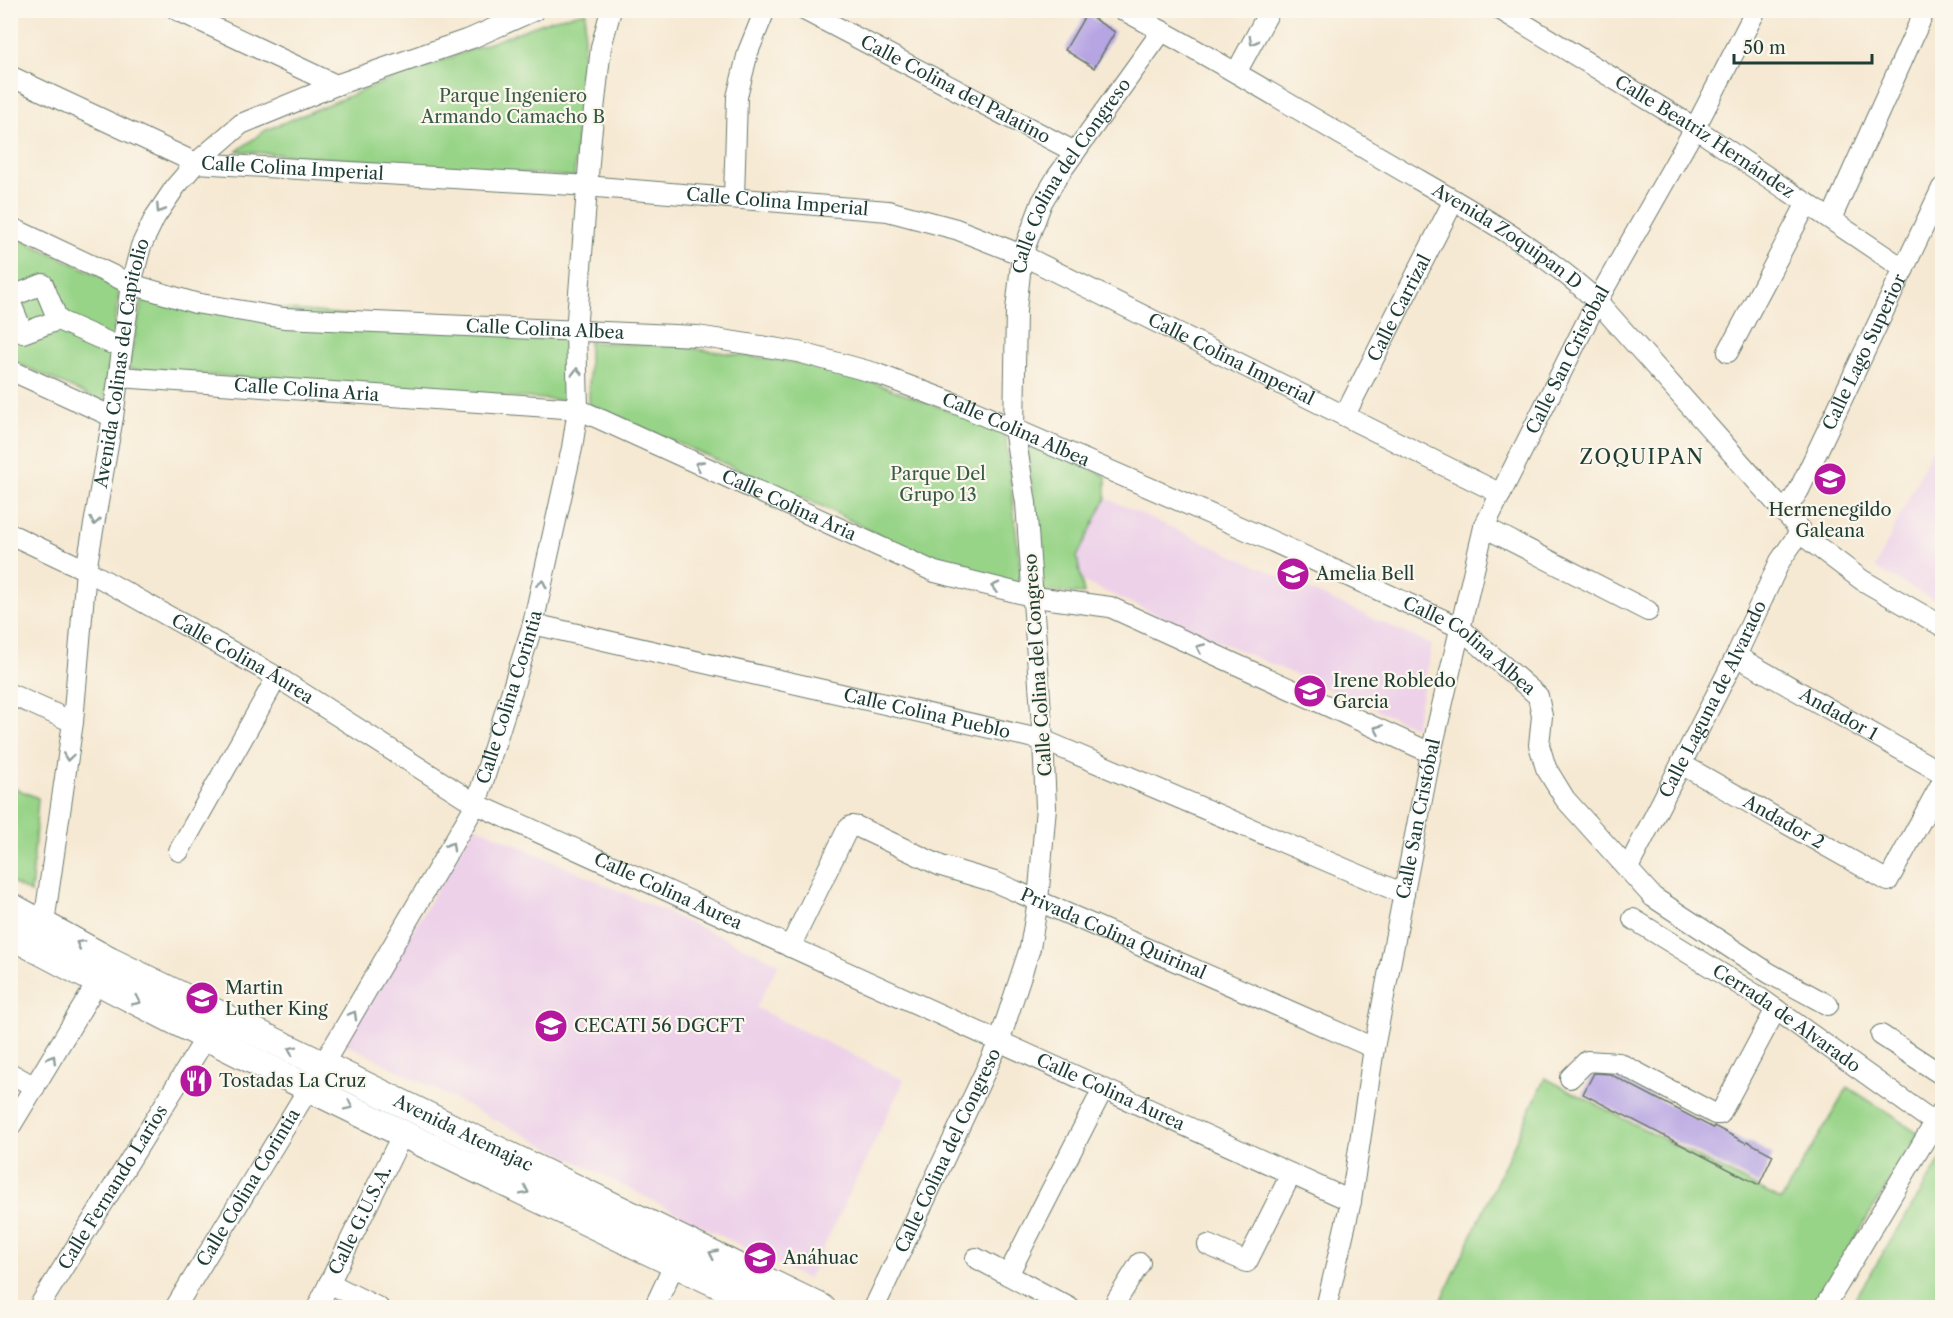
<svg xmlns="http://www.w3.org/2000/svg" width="1953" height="1318" viewBox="0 0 1953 1318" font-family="'Libre Caslon Text',serif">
	<rect width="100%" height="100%" fill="#fbf7ec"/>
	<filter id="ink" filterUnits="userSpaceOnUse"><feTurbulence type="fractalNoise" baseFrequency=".0167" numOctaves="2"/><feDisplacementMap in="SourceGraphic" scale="12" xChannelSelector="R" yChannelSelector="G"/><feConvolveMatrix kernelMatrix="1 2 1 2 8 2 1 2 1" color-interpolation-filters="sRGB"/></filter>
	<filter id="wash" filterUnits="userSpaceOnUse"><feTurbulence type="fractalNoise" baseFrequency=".008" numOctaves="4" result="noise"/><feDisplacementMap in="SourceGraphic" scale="24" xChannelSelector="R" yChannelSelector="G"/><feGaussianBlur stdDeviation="1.35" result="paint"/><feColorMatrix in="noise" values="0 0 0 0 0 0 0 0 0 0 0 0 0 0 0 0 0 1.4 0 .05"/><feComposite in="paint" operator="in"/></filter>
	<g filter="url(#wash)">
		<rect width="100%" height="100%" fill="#f6e9d3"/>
		<g fill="#edd1e9">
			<polygon points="1942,429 1942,604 1875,568"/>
			<polygon points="1106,498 1432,645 1415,727 1081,581 1077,557"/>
			<polygon points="475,826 779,963 756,1008 904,1080 808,1280 345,1043"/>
		</g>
		<g fill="#98d488" stroke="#5c885e" stroke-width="1.5">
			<polygon points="586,12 574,177 237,151 266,130 371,87 551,20"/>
			<polygon points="11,235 120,285 104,403 11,360"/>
			<polygon points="143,296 564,335 569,401 128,369"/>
			<polygon points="589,342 674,346 835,368 1005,432 1022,585 931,562 826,508 589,404"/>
			<polygon points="1027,440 1106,476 1106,498 1077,557 1084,594 1043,591"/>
			<polygon points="10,786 38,798 31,893 11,882"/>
			<polygon points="1545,1078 1781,1200 1848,1087 1919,1133 1813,1307 1438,1308"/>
			<polygon points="1942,1158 1942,1307 1850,1307"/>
		</g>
		<g id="blocks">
			<g fill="#b6a4e3">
				<polygon points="1086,14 1115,32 1094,68 1065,50"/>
				<polygon points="1594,1073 1610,1074 1713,1128 1714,1126 1746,1143 1747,1141 1773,1155 1759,1185 1583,1094"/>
			</g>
		</g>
	</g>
	<g filter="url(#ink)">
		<use href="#blocks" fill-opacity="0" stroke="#6a796c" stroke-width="1.5"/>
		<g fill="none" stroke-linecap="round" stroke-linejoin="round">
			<g stroke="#6a796c" stroke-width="22">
				<g id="street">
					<polyline points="177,10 336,85"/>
					<path id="s1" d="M804 10 1075 152"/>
					<path id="s2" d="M1123 10C1211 56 1295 108 1381 158 1454 201 1534 242 1597 301L1809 540 1862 580 1942 626"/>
					<path id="s3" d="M1501 10 1695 128 1904 269"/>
					<polyline points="1237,71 1270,10"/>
					<path id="s4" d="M10 76 196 163 573 185 888 211 956 229 1022 255 1501 494"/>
					<polyline points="734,197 737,97 748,52 765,10"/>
					<polyline points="1831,219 1925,10"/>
					<path id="s5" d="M10 227 131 284 195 303 284 318 697 336 798 352 875 373 957 404 1265 538 1459 627 1538 696 1542 716 1539 745 1546 768 1565 799 1653 897 1769 973 1828 1005"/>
					<polyline points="10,297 43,284 58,320 23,333 10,301"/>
					<polyline points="58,320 110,343"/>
					<polyline points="1728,352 1807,203"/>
					<polyline points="10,370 113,417"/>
					<path id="s6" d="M119 377 578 409 935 572 1035 597 1110 607 1431 753"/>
					<path id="s7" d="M1345 415 1454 200"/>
					<path id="s8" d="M1784 513 1799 490 1942 188"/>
					<polyline points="1484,527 1648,611"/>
					<path id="s9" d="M10 534 86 570 277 677 476 804 1351 1201"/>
					<path id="s10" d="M533 624 1043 740 1404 894"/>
					<path id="s11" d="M1736 656 1942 773"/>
					<polyline points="10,694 73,722"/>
					<path id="s12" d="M1681 764 1888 881 1942 782"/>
					<polyline points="179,851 277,677"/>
					<path id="s13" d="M1628 868 1736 656 1780 561 1800 532"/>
					<path id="s14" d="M1633 919 1753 993 1935 1123"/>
					<path id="s15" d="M42 937 73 722 86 570 113 417 131 284 141 246 155 217 176 186 196 163 241 124 336 85 472 38 535 10"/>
					<path id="s16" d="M790 947 847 830 851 826 858 827 941 866 995 882 1374 1048"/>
					<polyline points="1881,1035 1942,1075"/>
					<polyline points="10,1073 35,1087"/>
					<polyline points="1570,1078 1587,1061 1619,1063 1715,1114 1720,1114 1776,1009"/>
					<polyline points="10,1127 105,970"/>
					<polyline points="1208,1245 1247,1262 1291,1174"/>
					<polyline points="976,1258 1070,1308"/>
					<polyline points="1008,1275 1103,1089"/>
					<polyline points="329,1283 379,1308"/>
					<path id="s17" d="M38 1308 207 1036"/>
					<path id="s18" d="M175 1308 321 1068 476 804 533 624 572 448 578 409 576 332 591 137 601 47 611 10"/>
					<path id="s19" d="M317 1308 403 1133"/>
					<polyline points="654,1308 675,1263"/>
					<path id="s20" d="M874 1308 999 1042 1030 948 1038 901 1046 807 1043 740 1026 503 1014 429 1016 310 1022 255 1042 202 1057 177 1162 31"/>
					<polyline points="1112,1308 1140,1263"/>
					<path id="s21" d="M1326 1308 1351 1201 1374 1048 1431 753 1484 527 1597 301 1695 128 1756 10"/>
					<polyline points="1824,1308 1942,1111"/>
				</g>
			</g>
			<g stroke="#6a796c" stroke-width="29">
				<g id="secondary">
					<path id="s22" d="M10 906 110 961 822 1308"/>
					<path d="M10 935C258 1068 514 1187 768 1308"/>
				</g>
			</g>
			<use href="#street" stroke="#fff" stroke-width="20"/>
			<use href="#secondary" stroke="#fff" stroke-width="27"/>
		</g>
		<defs><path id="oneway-chevron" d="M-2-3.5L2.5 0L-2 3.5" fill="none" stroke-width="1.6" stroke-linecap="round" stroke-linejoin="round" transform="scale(1.5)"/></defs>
		<g stroke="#8f9e9a">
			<use href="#oneway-chevron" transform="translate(1253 41) rotate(118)"/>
			<use href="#oneway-chevron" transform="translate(160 209) rotate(123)"/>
			<use href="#oneway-chevron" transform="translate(577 372) rotate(-91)"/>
			<use href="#oneway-chevron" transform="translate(699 465) rotate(-155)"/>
			<use href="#oneway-chevron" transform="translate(95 521) rotate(100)"/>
			<use href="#oneway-chevron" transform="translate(542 584) rotate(-78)"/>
			<use href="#oneway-chevron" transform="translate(995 587) rotate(-166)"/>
			<use href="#oneway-chevron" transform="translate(1200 648) rotate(-156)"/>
			<use href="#oneway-chevron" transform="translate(1378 729) rotate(-156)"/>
			<use href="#oneway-chevron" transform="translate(68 757) rotate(98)"/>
			<use href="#oneway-chevron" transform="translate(451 846) rotate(-60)"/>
			<use href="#oneway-chevron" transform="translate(80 944) rotate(-151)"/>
			<use href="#oneway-chevron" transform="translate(137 1001) rotate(26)"/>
			<use href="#oneway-chevron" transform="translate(353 1015) rotate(-60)"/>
			<use href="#oneway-chevron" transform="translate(292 1050) rotate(-154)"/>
			<use href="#oneway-chevron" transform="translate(52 1059) rotate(-59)"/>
			<use href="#oneway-chevron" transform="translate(349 1106) rotate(26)"/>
			<use href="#oneway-chevron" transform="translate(525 1191) rotate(26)"/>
			<use href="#oneway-chevron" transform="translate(713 1254) rotate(-154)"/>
		</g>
	</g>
	<defs>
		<g id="school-disc" transform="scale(1.725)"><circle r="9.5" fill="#b5179e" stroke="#fbf7ec"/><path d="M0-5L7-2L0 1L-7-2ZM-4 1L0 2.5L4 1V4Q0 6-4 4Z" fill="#fff"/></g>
		<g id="university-disc" transform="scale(1.725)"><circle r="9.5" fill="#b5179e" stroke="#fbf7ec"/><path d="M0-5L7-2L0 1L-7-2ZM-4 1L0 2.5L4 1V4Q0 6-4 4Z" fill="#fff"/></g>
		<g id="restaurant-disc" transform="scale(1.725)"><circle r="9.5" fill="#b5179e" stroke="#fbf7ec"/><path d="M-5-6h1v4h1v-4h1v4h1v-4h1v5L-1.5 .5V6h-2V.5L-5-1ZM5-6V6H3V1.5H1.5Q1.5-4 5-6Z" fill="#fff"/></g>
	</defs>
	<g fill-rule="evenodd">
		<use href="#school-disc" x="1830" y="479"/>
		<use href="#school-disc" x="1293" y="574"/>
		<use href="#school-disc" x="1310" y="691"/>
		<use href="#school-disc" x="202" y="998"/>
		<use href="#university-disc" x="551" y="1026"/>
		<use href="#restaurant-disc" x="196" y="1081"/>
		<use href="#school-disc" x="760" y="1258"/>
	</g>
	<g text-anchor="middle" stroke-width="4.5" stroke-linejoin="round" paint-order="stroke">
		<g font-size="18" fill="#1f3d34" stroke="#fbf7ec">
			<text dy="6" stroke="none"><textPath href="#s1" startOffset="171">Calle Colina del Palatino</textPath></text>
			<text dy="6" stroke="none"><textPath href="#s3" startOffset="240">Calle Beatriz Hernández</textPath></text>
			<text dy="6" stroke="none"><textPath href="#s4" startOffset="302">Calle Colina Imperial</textPath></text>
			<text dy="6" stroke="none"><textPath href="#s20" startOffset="1182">Calle Colina del Congreso</textPath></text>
			<text dy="6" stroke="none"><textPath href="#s4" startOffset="788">Calle Colina Imperial</textPath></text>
			<text dy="6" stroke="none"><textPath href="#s2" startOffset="446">Avenida Zoquipan D</textPath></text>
			<text dy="6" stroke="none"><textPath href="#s7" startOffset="120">Calle Carrizal</textPath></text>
			<text dy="6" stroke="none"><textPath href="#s5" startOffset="552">Calle Colina Albea</textPath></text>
			<text dy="6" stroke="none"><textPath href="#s8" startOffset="180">Calle Lago Superior</textPath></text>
			<text dy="6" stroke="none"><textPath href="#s4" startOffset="1274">Calle Colina Imperial</textPath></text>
			<text dy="6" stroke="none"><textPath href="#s21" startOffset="984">Calle San Cristóbal</textPath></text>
			<text dy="6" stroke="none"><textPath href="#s15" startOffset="580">Avenida Colinas del Capitolio</textPath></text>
			<text dy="6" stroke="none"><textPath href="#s6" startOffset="188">Calle Colina Aria</textPath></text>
			<text dy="6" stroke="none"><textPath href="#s5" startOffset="1038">Calle Colina Albea</textPath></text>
			<text dy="6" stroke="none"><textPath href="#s6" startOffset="692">Calle Colina Aria</textPath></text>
			<text dy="6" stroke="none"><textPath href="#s5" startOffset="1542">Calle Colina Albea</textPath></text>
			<text dy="6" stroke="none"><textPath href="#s9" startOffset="264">Calle Colina Áurea</textPath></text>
			<text transform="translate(1038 665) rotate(-94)" y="6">Calle Colina del Congreso</text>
			<text dy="6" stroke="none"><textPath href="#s18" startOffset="699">Calle Colina Corintia</textPath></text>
			<text dy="6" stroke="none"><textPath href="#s13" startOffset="189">Calle Laguna de Alvarado</textPath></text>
			<text dy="6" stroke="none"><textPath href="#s10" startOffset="404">Calle Colina Pueblo</textPath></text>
			<text dy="6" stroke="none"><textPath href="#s11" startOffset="118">Andador 1</textPath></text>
			<text dy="6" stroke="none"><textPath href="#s21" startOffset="498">Calle San Cristóbal</textPath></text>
			<text dy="6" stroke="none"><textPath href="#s12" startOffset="118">Andador 2</textPath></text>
			<text dy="6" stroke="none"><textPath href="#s9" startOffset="750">Calle Colina Áurea</textPath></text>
			<text dy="6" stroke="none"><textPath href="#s16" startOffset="420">Privada Colina Quirinal</textPath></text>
			<text dy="6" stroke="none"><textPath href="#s14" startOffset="183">Cerrada de Alvarado</textPath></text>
			<text dy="6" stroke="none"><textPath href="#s9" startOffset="1236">Calle Colina Áurea</textPath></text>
			<text dy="6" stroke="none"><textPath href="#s22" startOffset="507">Avenida Atemajac</textPath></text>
			<text dy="6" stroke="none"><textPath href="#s20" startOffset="174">Calle Colina del Congreso</textPath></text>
			<text dy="6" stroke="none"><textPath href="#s17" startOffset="142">Calle Fernando Larios</textPath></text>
			<text dy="6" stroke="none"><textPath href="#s18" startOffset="141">Calle Colina Corintia</textPath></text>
			<text dy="6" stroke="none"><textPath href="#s19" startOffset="98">Calle G.U.S.A.</textPath></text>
		</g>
		<g font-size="18" fill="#375b45" stroke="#fbf7ec">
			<text x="513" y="102">Parque Ingeniero<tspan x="513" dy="21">Armando Camacho B</tspan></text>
			<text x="938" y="480">Parque Del<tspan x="938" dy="21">Grupo 13</tspan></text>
		</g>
		<g font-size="18" fill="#1f3d34" stroke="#fbf7ec" text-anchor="start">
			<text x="1830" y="516" text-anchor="middle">Hermenegildo<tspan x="1830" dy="21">Galeana</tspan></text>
			<text x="1316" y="580">Amelia Bell</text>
			<text x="1333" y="687">Irene Robledo<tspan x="1333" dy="21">Garcia</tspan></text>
			<text x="225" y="994">Martin<tspan x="225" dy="21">Luther King</tspan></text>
			<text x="574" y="1032">CECATI 56 DGCFT</text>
			<text x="219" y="1087">Tostadas La Cruz</text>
			<text x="783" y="1264">Anáhuac</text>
		</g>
		<g font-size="20" letter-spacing="1.5" fill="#1f3d34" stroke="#fbf7ec">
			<text x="1642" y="464">ZOQUIPAN</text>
		</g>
	</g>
	<rect width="1953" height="1318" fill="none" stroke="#fbf7ec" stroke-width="36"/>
	<path d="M1734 54v9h138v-9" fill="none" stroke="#1f3d34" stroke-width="3"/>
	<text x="1743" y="54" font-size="18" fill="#1f3d34" stroke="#fbf7ec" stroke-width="4.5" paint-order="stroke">50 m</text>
</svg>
